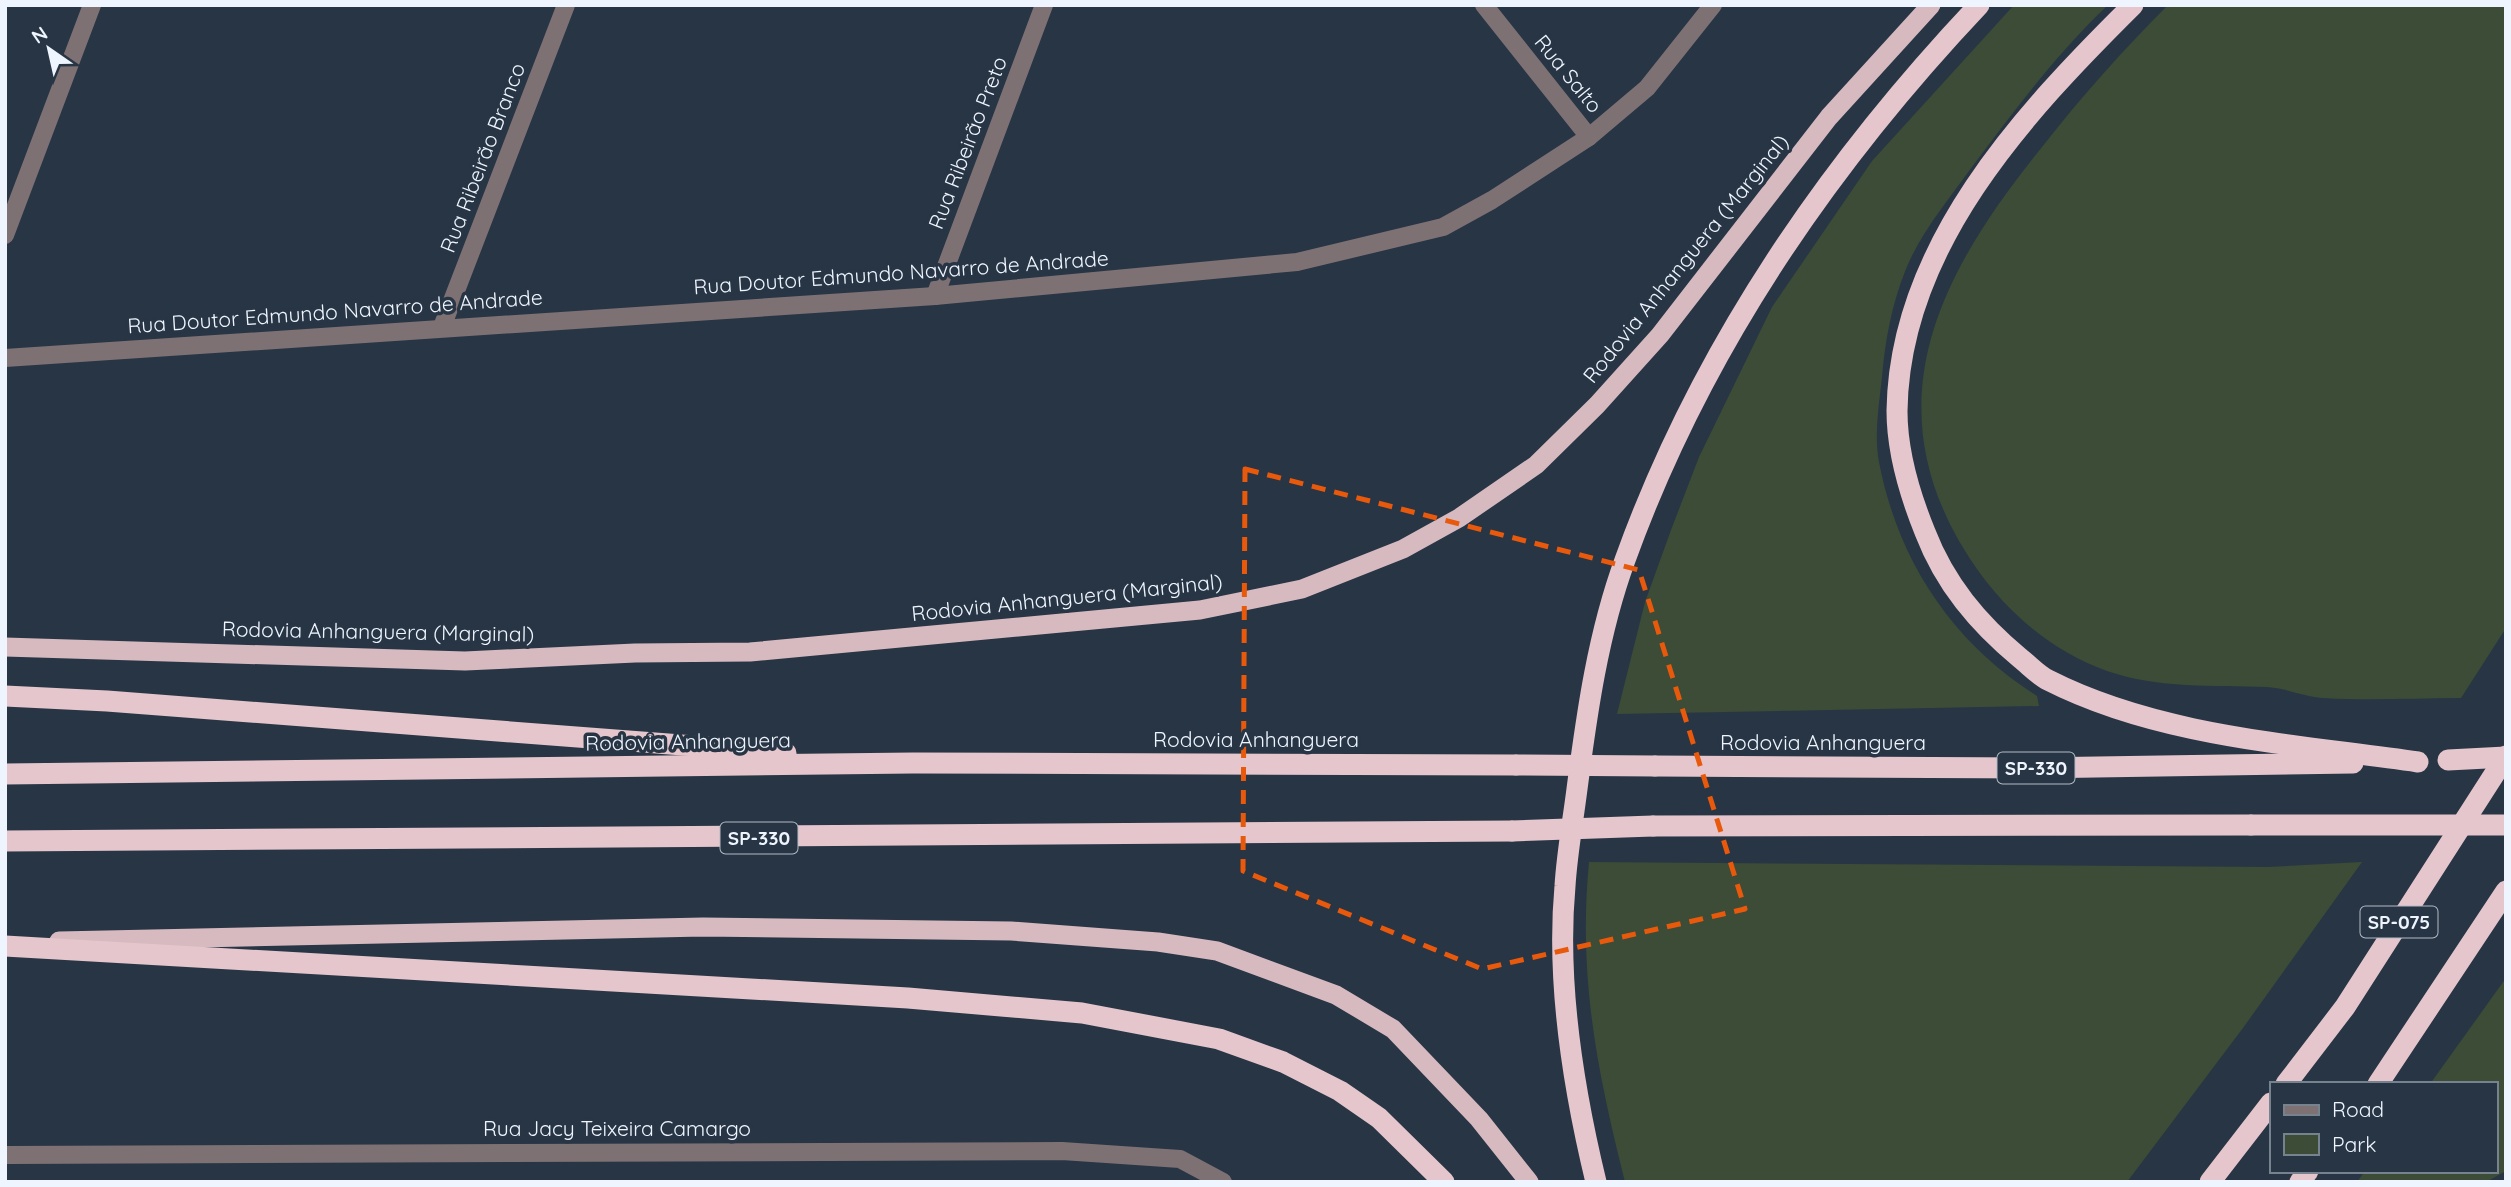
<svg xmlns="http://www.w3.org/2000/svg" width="2511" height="1187" viewBox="0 0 2511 1187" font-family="Quicksand,sans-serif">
	<rect width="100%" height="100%" fill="#283545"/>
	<g fill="#3c4c36">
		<path d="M2014 5H2108C2057 53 2014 111 1972 167 1949 199 1921 232 1906 269 1892 303 1885 341 1882 377 1879 405 1874 435 1879 462 1898 561 1952 642 2037 696L2039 706 1617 714 1645 602 1671 530 1699 457 1772 307 1872 161Z"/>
		<path d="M2168 5H2506V628L2461 698C2416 698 2369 701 2324 698 2305 697 2286 688 2266 687 2213 685 2159 689 2107 671 2045 649 1995 602 1962 546 1873 396 1944 268 2042 147 2081 97 2123 50 2168 5Z"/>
		<path d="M1589 862 2268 867 2362 862 2243 1028 2127 1182H1625C1597 1070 1578 978 1589 862Z"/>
		<polygon points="2506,978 2506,1171 2486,1182 2357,1182 2365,1171 2495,1171 2495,1084 2430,1084"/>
	</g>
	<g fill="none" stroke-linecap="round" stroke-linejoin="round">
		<g stroke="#7e7174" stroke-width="18">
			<polyline points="1484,5 1589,137"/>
			<polyline points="5,235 92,5"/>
			<polyline points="935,296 1044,5"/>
			<polyline points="442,327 566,5"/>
			<polyline points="5,358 935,296 1297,262 1443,227 1492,200 1589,137 1647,88 1713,5"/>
		</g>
		<polyline stroke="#7e7174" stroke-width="18" points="5,1155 1062,1151 1180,1159 1223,1182"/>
		<g stroke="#d6bac0" stroke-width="19">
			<polyline points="5,647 465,661 635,653 750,652 1200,610 1302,589 1403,549 1459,518 1536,465 1597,405 1660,335 1829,117 1931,5"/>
			<polyline points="59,941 703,927 1011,931 1158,942 1217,951 1336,995 1393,1029 1479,1119 1529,1182"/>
		</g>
		<g stroke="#e4c6cc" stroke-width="21">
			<path d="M2133 5C2023 114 1899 247 1897 411 1897 452 1910 495 1925 532 1945 584 1978 623 2020 658 2029 665 2038 675 2048 680 2160 737 2295 744 2418 762"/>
			<polyline points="5,696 107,701 786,753"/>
			<polyline points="1655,766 2033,768 2353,763"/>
			<polyline points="5,774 913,763 1516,765"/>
			<polyline points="1653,826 2251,825"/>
			<polyline points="5,841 1512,831"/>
			<polyline points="5,946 908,998 1082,1013 1219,1039 1283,1062 1340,1091 1379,1118 1444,1182"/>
			<polyline points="2286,1084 2345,1007 2506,756"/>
			<polyline points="2378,1084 2506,891"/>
			<path d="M1596 1182C1573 1087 1556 983 1565 886 1567 853 1573 821 1577 789 1587 712 1598 634 1625 560 1701 349 1826 167 1979 5"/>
			<polyline points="2210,1182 2271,1103"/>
			<polyline points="2300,1182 2308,1171"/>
		</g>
		<g stroke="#e4c6cc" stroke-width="21">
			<polyline points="2448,760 2506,757"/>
			<polyline points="1516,765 1655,766"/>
			<polyline points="2251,825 2506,825"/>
			<polyline points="1512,831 1653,826"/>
		</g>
	</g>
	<path fill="none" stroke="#e8590c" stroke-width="5" stroke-dasharray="14 9" stroke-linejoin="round" d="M1245 469 1639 570 1745 909 1482 969 1243 871Z"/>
	<g text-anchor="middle" stroke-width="7" stroke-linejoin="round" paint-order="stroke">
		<g fill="#283545" stroke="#b3bbc6" stroke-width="2">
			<rect x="1997.5" y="752.5" width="77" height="31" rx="5"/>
			<rect x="720.5" y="822.5" width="77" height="31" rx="5"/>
			<rect x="2360.5" y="906.5" width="77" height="31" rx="5"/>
		</g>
		<g font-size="19" font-weight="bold" fill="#eef5fe">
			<text x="2036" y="775">SP-330</text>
			<text x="759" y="845">SP-330</text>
			<text x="2399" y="929">SP-075</text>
		</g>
		<g font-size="21" fill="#eef5fe" stroke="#283545">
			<text transform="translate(1568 74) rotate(51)" y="7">Rua Salto</text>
			<text transform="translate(968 143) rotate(-69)" y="7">Rua Ribeirão Preto</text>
			<text transform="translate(483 158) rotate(-69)" y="7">Rua Ribeirão Branco</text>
			<text transform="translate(1686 259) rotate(-51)" y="7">Rodovia Anhanguera (Marginal)</text>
			<text transform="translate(901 273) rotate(-4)" y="7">Rua Doutor Edmundo Navarro de Andrade</text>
			<text transform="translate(335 312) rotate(-4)" y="7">Rua Doutor Edmundo Navarro de Andrade</text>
			<text transform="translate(1067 598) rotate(-6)" y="7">Rodovia Anhanguera (Marginal)</text>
			<text transform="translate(378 632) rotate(1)" y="7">Rodovia Anhanguera (Marginal)</text>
			<text x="1256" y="747">Rodovia Anhanguera</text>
			<text transform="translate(688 742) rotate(-1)" y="7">Rodovia Anhanguera</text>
			<text x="1823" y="750">Rodovia Anhanguera</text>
			<text x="617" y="1136">Rua Jacy Teixeira Camargo</text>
		</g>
	</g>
	<rect width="2511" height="1187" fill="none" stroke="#eef5fe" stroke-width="14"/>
	<rect x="2270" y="1082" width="228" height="91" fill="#283545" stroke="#77828f" stroke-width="2"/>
	<rect x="2284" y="1105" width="35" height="10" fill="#7e7174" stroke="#77828f" stroke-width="2"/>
	<text x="2332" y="1117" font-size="21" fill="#eef5fe">Road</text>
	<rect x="2284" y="1134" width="35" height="21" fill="#3c4c36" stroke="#77828f" stroke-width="2"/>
	<text x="2332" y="1152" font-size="21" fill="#eef5fe">Park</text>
	<g transform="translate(49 49) rotate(326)" stroke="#283545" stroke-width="5" paint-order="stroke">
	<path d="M0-5L12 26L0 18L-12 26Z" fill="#eef5fe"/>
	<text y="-10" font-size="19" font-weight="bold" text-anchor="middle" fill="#eef5fe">N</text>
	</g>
</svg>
